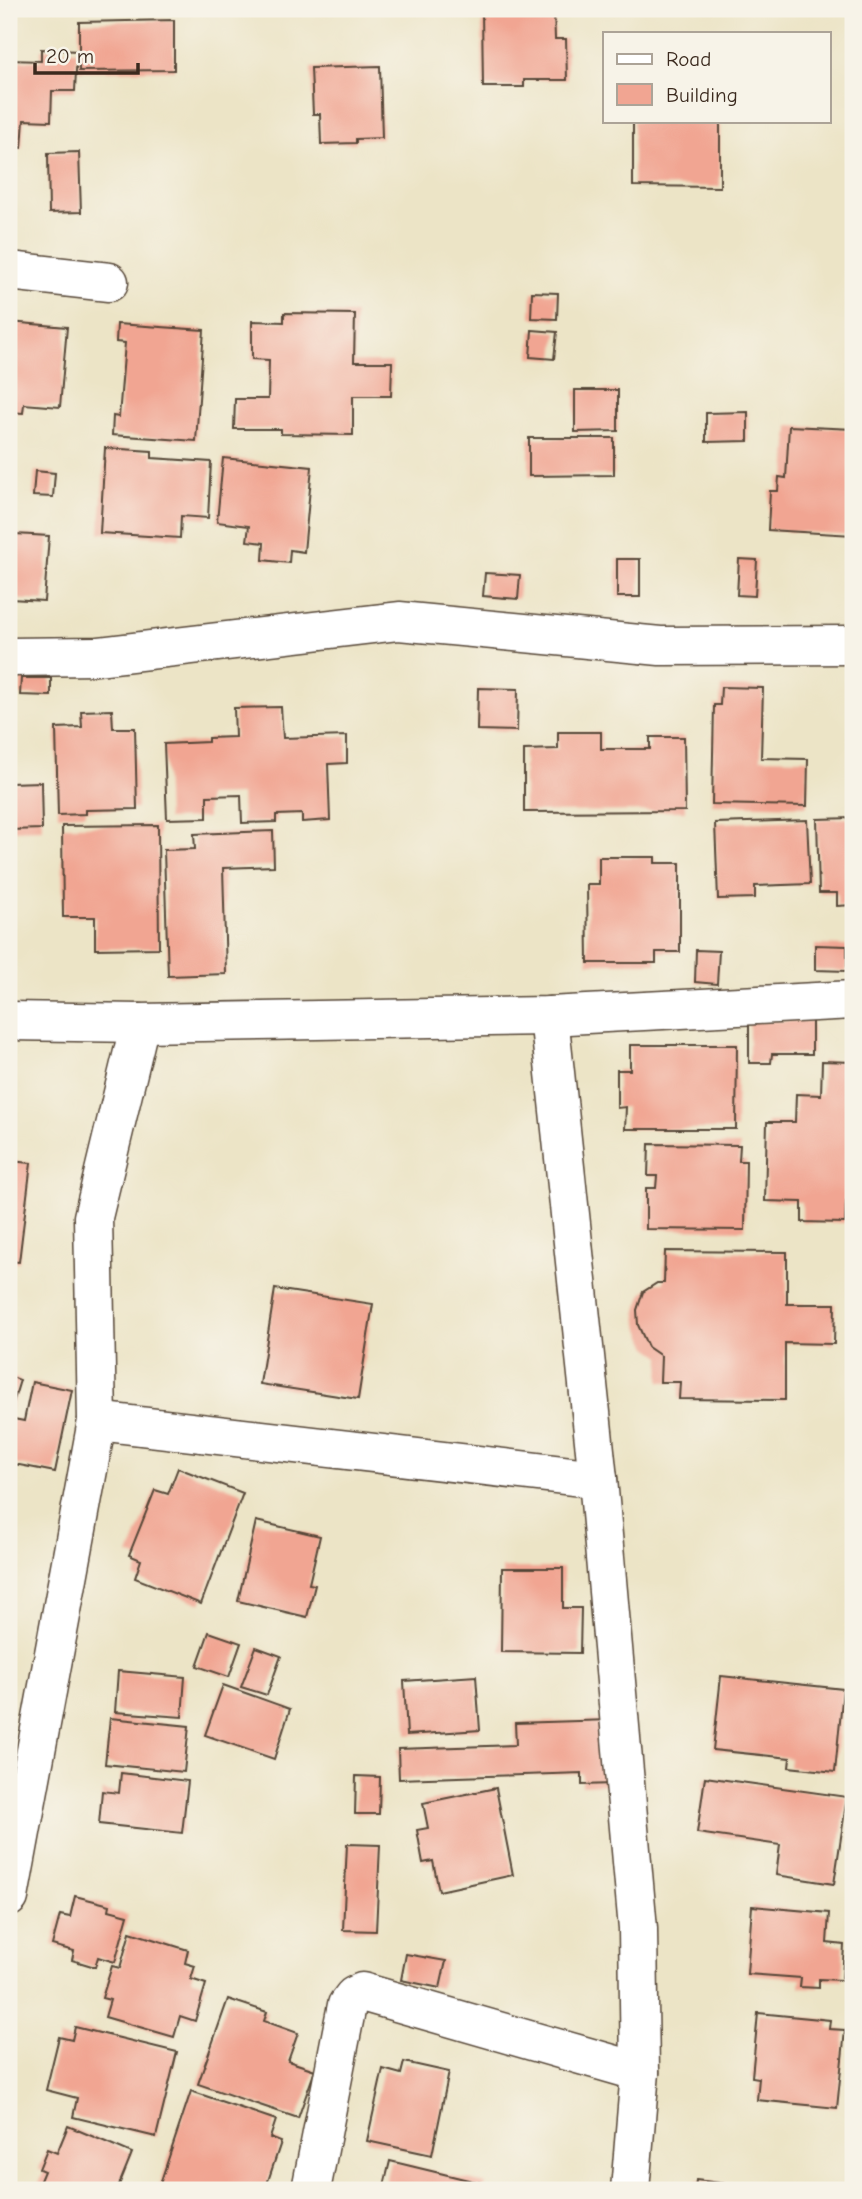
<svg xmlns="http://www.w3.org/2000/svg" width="862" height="2199" viewBox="0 0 862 2199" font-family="'Comic Neue',sans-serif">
	<rect width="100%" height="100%" fill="#f7f3e8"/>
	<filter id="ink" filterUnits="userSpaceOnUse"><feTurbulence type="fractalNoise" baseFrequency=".0143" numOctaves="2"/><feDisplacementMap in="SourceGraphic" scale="14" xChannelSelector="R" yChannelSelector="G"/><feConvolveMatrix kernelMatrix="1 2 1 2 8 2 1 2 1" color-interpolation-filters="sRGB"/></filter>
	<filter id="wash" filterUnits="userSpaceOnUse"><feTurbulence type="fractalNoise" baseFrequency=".00686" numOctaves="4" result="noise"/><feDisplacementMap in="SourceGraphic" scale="28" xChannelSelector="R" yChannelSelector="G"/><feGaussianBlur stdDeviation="1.57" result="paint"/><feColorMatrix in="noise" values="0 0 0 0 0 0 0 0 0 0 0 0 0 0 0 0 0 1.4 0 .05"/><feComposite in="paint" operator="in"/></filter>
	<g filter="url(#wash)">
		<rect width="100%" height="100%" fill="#ece4c6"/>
		<g id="blocks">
			<g fill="#f1a592">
				<polygon points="482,9 554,9 555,39 566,39 567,80 524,80 524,87 483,87"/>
				<polygon points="174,20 174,70 79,71 79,22"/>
				<polygon points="41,49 77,51 75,91 52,91 51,121 24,120 22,148 9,147 9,60 41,61"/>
				<polygon points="380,66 382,138 356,139 356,143 321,144 320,114 313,114 311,68"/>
				<polygon points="633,121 720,121 720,187 633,186"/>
				<polygon points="79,152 81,212 49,213 48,153"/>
				<polygon points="532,292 558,293 557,319 531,318"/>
				<polygon points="284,313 355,314 354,362 392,362 391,396 353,396 353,435 281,434 281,429 234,429 235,399 268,399 269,360 252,359 252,321 284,322"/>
				<polygon points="9,322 67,327 60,407 24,404 23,413 9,412"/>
				<polygon points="117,324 204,330 196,441 112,435 113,416 119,417 125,343 116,342"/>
				<polygon points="532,330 557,332 554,359 530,357"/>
				<polygon points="575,390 618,390 618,431 575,432"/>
				<polygon points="748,412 748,441 706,442 706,413"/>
				<polygon points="789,426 853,429 853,535 768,530 770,491 778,491 779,477 786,478"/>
				<polygon points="529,438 614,438 614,475 529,476"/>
				<polygon points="105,448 152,451 152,458 211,462 208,518 181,516 180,538 100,533"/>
				<polygon points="223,458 312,467 304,552 290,550 289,563 263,560 264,543 247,541 249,526 217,522"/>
				<polygon points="35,471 55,473 53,497 33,496"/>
				<polygon points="15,534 49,536 44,601 11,599"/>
				<rect x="617" y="559" width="23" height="38"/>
				<polygon points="739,559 757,560 755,596 737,595"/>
				<polygon points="485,573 520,575 518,599 483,596"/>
				<polygon points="21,678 51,678 51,696 20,695"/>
				<polygon points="721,687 763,688 761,758 808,759 807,806 712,804 714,705 720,705"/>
				<polygon points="478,688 518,689 517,731 477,730"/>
				<polygon points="281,707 283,738 347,736 347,763 328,764 330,820 302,822 302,814 276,815 276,822 242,823 241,795 207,796 207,818 167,819 164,744 208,742 208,738 235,737 234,708"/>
				<polygon points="112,710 113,728 135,728 137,809 86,810 86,814 58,815 56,728 82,727 81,711"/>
				<polygon points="558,732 601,732 601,749 650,749 650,737 684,737 685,811 524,812 524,750 558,749"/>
				<polygon points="41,782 42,829 9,830 9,783"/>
				<polygon points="853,818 853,905 837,906 837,893 819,893 817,819"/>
				<polygon points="807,820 810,884 755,886 755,898 718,899 715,823"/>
				<polygon points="158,825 159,948 95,949 95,917 63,917 62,826"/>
				<polygon points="273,831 274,866 223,868 226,974 168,976 164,850 195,849 194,834"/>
				<polygon points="599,857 655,857 655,863 680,863 680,952 656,952 656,963 588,963 587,884 599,884"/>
				<polygon points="815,945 847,946 847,971 815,970"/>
				<polygon points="696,950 719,951 717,984 695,982"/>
				<polygon points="749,1021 812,1021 812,1054 772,1054 771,1063 749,1063"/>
				<polygon points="630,1045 737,1045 736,1129 625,1129 626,1107 617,1108 617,1070 630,1070"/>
				<polygon points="822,1061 853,1062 853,1202 846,1202 845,1223 802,1222 802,1202 765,1201 767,1122 795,1122 796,1094 821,1095"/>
				<polygon points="649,1144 740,1145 739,1161 746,1161 745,1230 646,1229 646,1188 656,1188 657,1176 648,1176"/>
				<polygon points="9,1161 31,1163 19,1262 9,1261"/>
				<polygon points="665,1251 787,1252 787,1304 835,1304 834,1344 785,1343 785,1400 679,1399 680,1382 660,1382 661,1356 648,1347 638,1325 637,1310 643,1292 657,1283 664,1283"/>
				<polygon points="275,1289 373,1304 358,1399 260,1384"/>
				<polygon points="9,1376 20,1380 9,1416"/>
				<polygon points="32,1382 72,1390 55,1472 9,1463 9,1418 24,1421"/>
				<polygon points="178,1468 243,1493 201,1604 135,1578 141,1560 129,1555 155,1490 168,1494"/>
				<polygon points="256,1521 320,1536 309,1584 315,1585 307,1617 238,1601"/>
				<polygon points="502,1568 563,1568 563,1608 581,1608 580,1653 501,1652"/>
				<polygon points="209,1632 241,1643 229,1677 197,1666"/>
				<polygon points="256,1647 281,1656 267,1695 241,1687"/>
				<polygon points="118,1671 185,1677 182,1717 115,1712"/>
				<polygon points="476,1676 480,1730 407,1735 404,1681"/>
				<polygon points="721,1676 843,1689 835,1772 789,1767 790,1758 713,1750"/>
				<polygon points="223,1685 290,1709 274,1759 205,1735"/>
				<polygon points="110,1718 189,1726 184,1772 105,1764"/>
				<polygon points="610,1720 612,1784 582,1785 582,1773 399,1779 398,1749 516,1745 515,1723"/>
				<polygon points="121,1773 188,1781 182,1833 99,1824 102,1791 119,1793"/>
				<polygon points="356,1776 380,1777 379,1814 355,1814"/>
				<polygon points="705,1777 847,1797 834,1884 776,1875 780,1845 697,1833"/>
				<polygon points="496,1788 513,1875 439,1891 433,1861 423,1863 417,1830 428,1828 423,1803"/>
				<polygon points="347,1844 380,1845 376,1931 343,1930"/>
				<polygon points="75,1896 110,1905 109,1910 128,1915 115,1962 98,1957 95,1967 72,1960 74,1951 52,1945 60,1915 70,1917"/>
				<polygon points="752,1906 829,1913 827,1943 844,1945 842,1980 819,1979 819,1988 800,1987 801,1978 747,1974"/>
				<polygon points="130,1932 188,1950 185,1963 195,1966 191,1979 206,1984 195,2021 180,2016 174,2037 105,2017 110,2000 102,1998 112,1966 120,1968"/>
				<polygon points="406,1954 446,1961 440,1988 401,1980"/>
				<polygon points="228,1999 267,2012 264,2021 298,2033 288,2061 315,2070 298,2118 198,2084"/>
				<polygon points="758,2013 830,2020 829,2029 845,2030 837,2108 757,2100 759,2078 752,2077"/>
				<polygon points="75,2027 177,2052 156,2137 73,2117 77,2098 46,2090 59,2037 72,2040"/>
				<polygon points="404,2062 449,2072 432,2155 367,2141 383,2069 401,2074"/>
				<polygon points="191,2091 276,2120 270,2138 281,2142 265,2190 158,2190"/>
				<polygon points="68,2126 132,2153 117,2190 36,2190 44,2171 39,2169 47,2149 57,2153"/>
				<polygon points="390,2161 485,2184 483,2190 383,2190"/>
				<polygon points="696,2180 727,2184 727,2190 695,2190"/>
			</g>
		</g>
	</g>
	<g filter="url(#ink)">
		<use href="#blocks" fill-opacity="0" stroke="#564637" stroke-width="2"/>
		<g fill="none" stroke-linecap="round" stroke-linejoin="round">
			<g stroke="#564637" stroke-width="41">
				<g id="street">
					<polyline points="9,271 109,282"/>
					<polyline points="9,657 98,656 399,621 660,646 853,645"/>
					<polyline points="549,1016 598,1479 638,1929 640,2072 630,2190"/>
					<polyline points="9,1021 140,1023 549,1016 853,1000"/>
					<polyline points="97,1421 598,1479"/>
					<polyline points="9,1897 97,1421 93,1217 140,1023"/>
					<polyline points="311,2190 347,2005 354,1996 362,1992 640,2072"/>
				</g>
			</g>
			<use href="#street" stroke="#fff" stroke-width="38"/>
		</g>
	</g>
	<rect width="862" height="2199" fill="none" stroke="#f7f3e8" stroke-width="35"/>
	<rect x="603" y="32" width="228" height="91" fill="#f7f3e8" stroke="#aca397" stroke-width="2"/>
	<rect x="617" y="54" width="35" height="10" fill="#ffffff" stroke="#aca397" stroke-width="2"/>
	<text x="666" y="66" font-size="21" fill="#3b2a1e">Road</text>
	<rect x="617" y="84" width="35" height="21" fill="#f1a592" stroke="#aca397" stroke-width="2"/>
	<text x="666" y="102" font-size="21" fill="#3b2a1e">Building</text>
	<path d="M35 63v10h103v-10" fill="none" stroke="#3b2a1e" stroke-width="3.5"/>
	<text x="46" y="63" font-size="21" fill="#3b2a1e" stroke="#f7f3e8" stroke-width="5" paint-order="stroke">20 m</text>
</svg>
